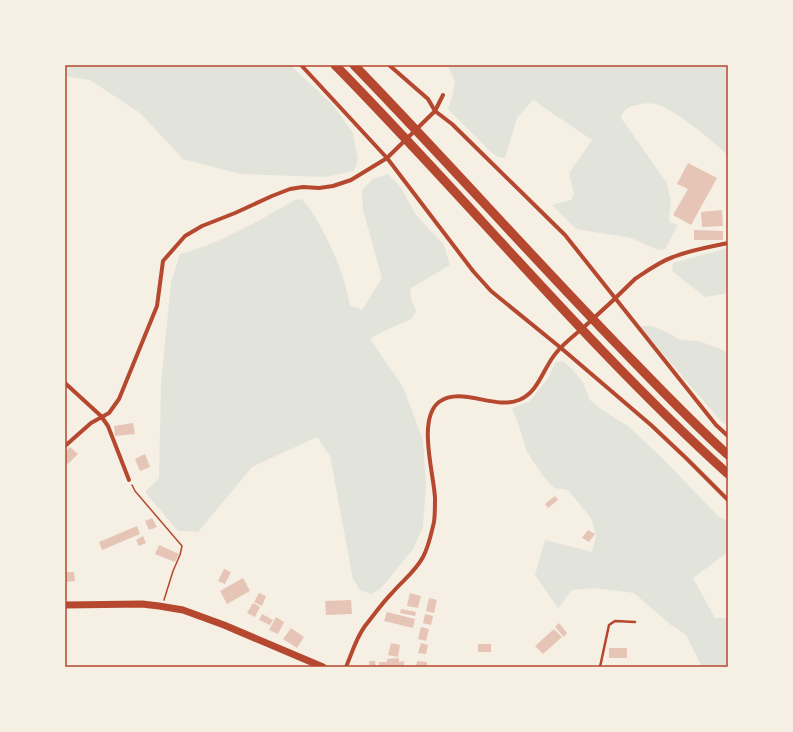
<svg xmlns="http://www.w3.org/2000/svg" width="793" height="732" viewBox="0 0 793 732" font-family="'IBM Plex Sans',sans-serif">
	<rect width="100%" height="100%" fill="#f6efe4"/>
	<g fill="#e2e4dc">
		<polygon points="65,65 290,65 333,105 353,133 358,160 354,171 325,177 240,174 183,159 140,113 90,80 65,76"/>
		<path d="M447 65H728V156C715 142 673 108 655 104 648 102 640 104 633 106 626 108 623 111 621 118L667 183 671 203 669 216 670 222 678 225 665 249 658 250 631 238 576 229 552 205 571 200 574 194 569 173 592 140 533 100 517 118 505 158 498 157 492 153 448 109 453 94 455 81Z"/>
		<path d="M388 174 400 186 416 215 444 245 450 265 411 288 410 296 416 311 411 319 382 332 370 339 403 387 423 440 426 483 423 527 413 549 387 581 379 590 371 594 360 590 353 579 330 456 317 437 252 467 198 532 178 531 145 492 159 478 161 383 171 282 180 254C224 242 256 222 295 200L301 199C314 209 333 250 339 266 344 278 347 292 350 305L362 310 382 278 363 210 362 190 373 179Z"/>
		<polygon points="728,248 728,291 724,294 705,297 672,271 673,263"/>
		<polygon points="639,326 652,326 669,333 680,340 699,341 728,352 728,426 720,420"/>
		<polygon points="563,361 573,370 583,383 590,400 602,410 628,426 663,459 718,516 728,521 728,552 693,578 715,618 728,618 728,667 702,667 686,635 671,625 634,593 593,588 572,590 558,608 535,575 545,540 592,552 596,535 591,518 568,490 554,488 544,477 527,452 519,426 512,408 530,401 548,378 556,362"/>
	</g>
	<g fill="#e6c5b7">
		<polygon points="688,163 717,178 691,225 673,215 688,189 677,184"/>
		<polygon points="722,210 723,226 702,227 701,212"/>
		<polygon points="694,230 723,231 723,240 694,240"/>
		<polygon points="133,423 135,434 115,436 114,426"/>
		<polygon points="70,447 78,454 68,464 65,461 65,452"/>
		<polygon points="145,454 150,467 140,471 135,459"/>
		<polygon points="555,496 558,500 548,508 545,504"/>
		<polygon points="152,518 157,527 149,530 145,521"/>
		<polygon points="137,526 140,534 102,550 99,542"/>
		<polygon points="588,530 595,534 589,542 582,538"/>
		<polygon points="143,536 146,543 139,546 136,540"/>
		<polygon points="159,545 179,554 175,562 155,554"/>
		<polygon points="224,569 231,572 225,584 218,581"/>
		<polygon points="65,572 74,572 75,581 65,582"/>
		<polygon points="243,578 250,591 227,604 220,591"/>
		<polygon points="259,593 266,596 262,606 254,602"/>
		<polygon points="410,593 421,596 418,608 407,606"/>
		<polygon points="429,598 437,600 434,613 426,611"/>
		<polygon points="351,600 352,614 326,615 325,601"/>
		<polygon points="253,603 260,607 255,617 247,613"/>
		<polygon points="401,609 416,612 415,616 400,613"/>
		<polygon points="387,612 415,619 413,628 384,621"/>
		<polygon points="262,614 273,620 270,625 259,620"/>
		<polygon points="425,614 433,616 431,625 423,623"/>
		<polygon points="276,617 284,622 278,634 269,630"/>
		<polygon points="559,623 567,633 564,637 555,627"/>
		<polygon points="421,627 429,629 426,641 418,639"/>
		<polygon points="291,628 304,637 297,648 283,639"/>
		<polygon points="554,629 562,637 543,654 535,646"/>
		<polygon points="391,643 400,645 398,657 388,655"/>
		<polygon points="421,643 428,645 426,654 418,653"/>
		<rect x="478" y="644" width="13" height="8"/>
		<rect x="609" y="648" width="18" height="10"/>
		<polygon points="399,658 399,662 404,661 404,667 379,667 379,662 387,662 387,659"/>
		<polygon points="369,661 375,661 376,667 369,667"/>
		<polygon points="417,661 427,662 427,667 416,667"/>
	</g>
	<g fill="none" stroke-linecap="round" stroke-linejoin="round">
		<polyline stroke="#b5482f" stroke-width="1.5" points="132,485 135,491 182,546 180,555 173,571 164,600"/>
		<polyline stroke="#b5482f" stroke-width="2.5" points="600,667 609,625 615,621 635,622"/>
		<g stroke="#b5482f" stroke-width="4">
			<polyline points="301,65 387,158 473,271 491,291 561,348 651,425 686,458 728,500"/>
			<polyline points="389,65 428,99 435,111 452,124 565,235 716,425 728,436"/>
			<polyline points="65,383 101,416 108,426 129,480"/>
			<polyline points="65,446 91,423 109,413 119,399 157,306 163,261 185,236 202,226 235,213 272,196 290,189 303,187 319,188 333,186 351,180 387,158 435,111 443,95"/>
			<path d="M346 667C352 653 356 638 365 626 374 615 382 603 392 593 403 580 415 572 423 557 429 546 431 534 434 522 435 515 435 506 435 498 434 474 417 419 439 402 461 386 494 410 519 400 539 392 543 368 556 353 564 343 575 335 584 327 602 311 619 295 635 279 647 271 659 262 673 257 691 250 710 247 728 243"/>
		</g>
		<polyline stroke="#b5482f" stroke-width="7" points="65,605 142,604 159,606 183,610 224,625 323,667"/>
		<g stroke="#b5482f" stroke-width="9">
			<path d="M335 65C468 200 588 347 728 474"/>
			<path d="M354 65C449 163 540 266 636 364 666 395 696 426 728 455"/>
		</g>
	</g>
	<rect width="793" height="732" fill="none" stroke="#f6efe4" stroke-width="132"/>
	<rect x="66" y="66" width="661" height="600" fill="none" stroke="#b5482f" stroke-width="1.5"/>
</svg>
